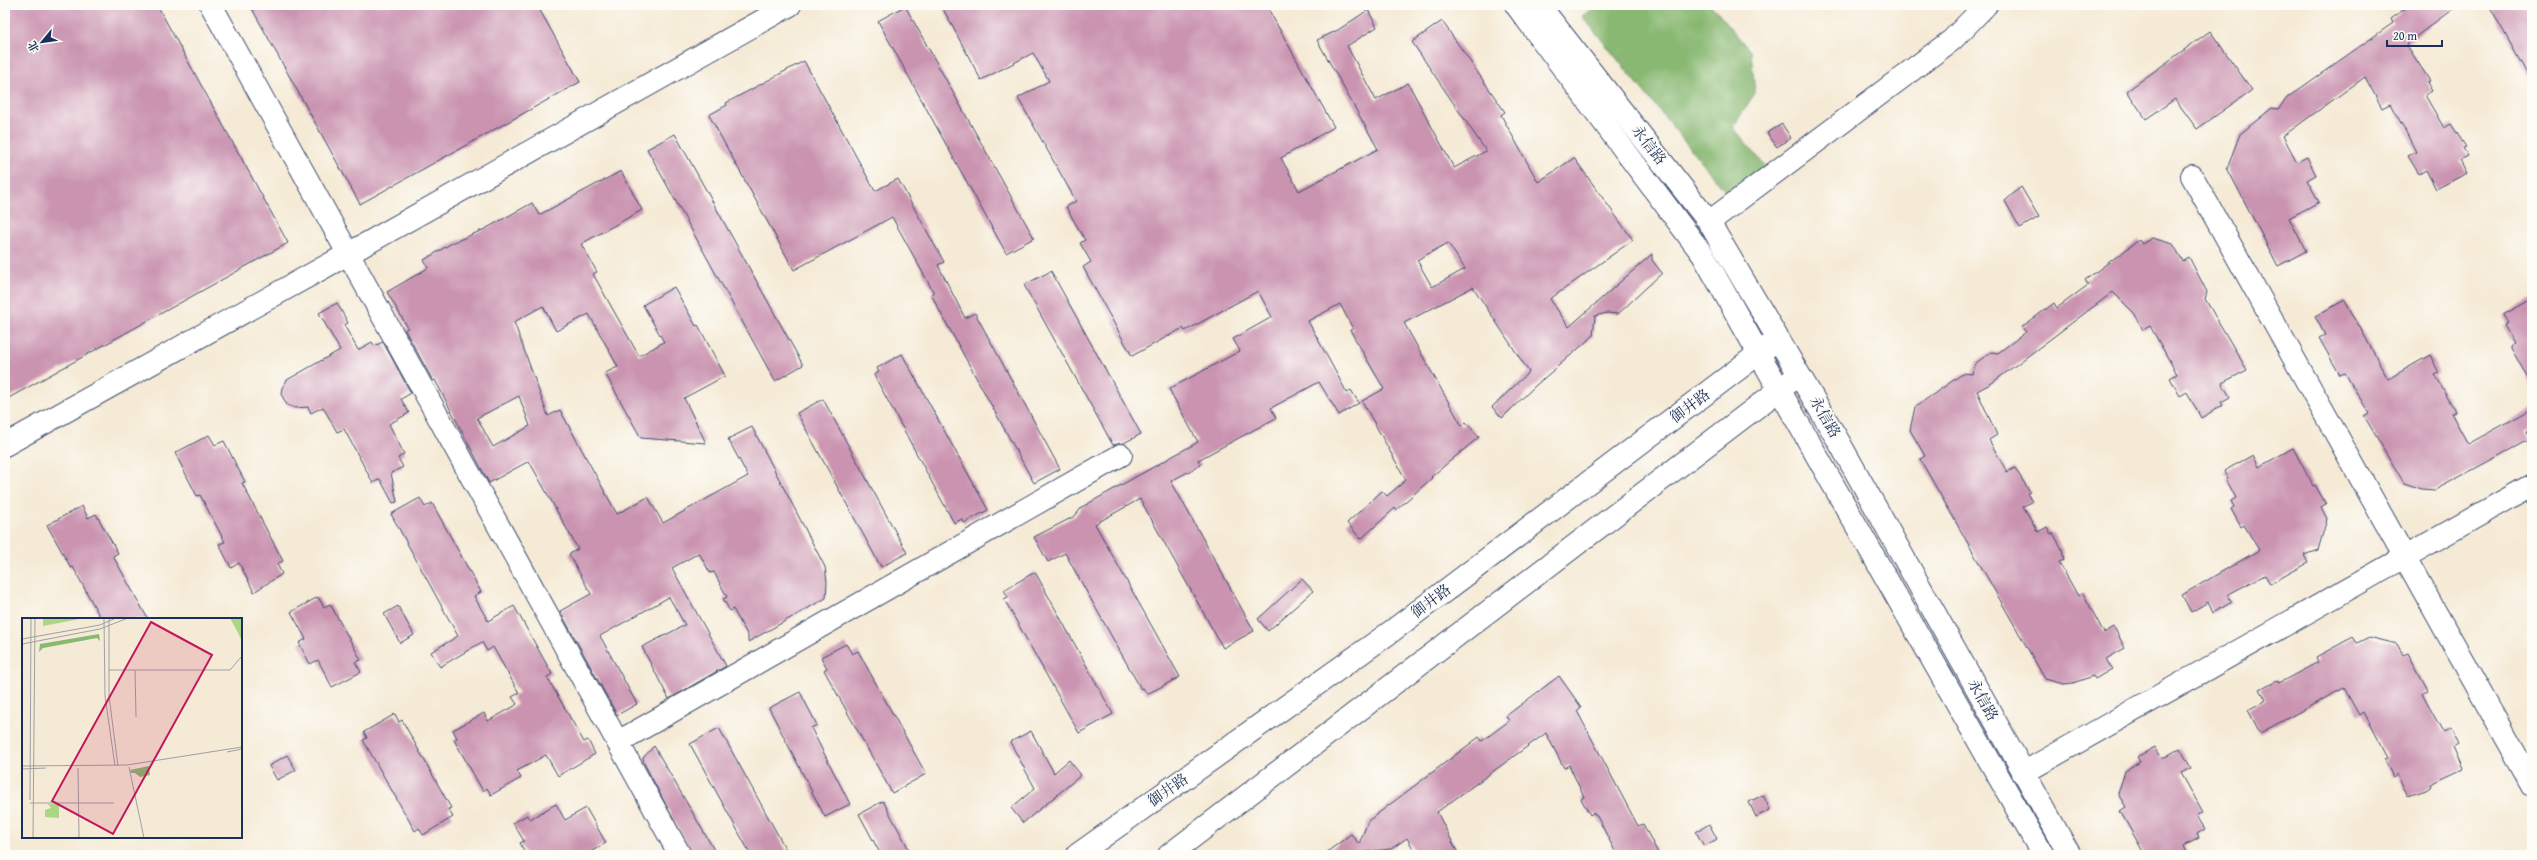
<svg xmlns="http://www.w3.org/2000/svg" width="2537" height="860" viewBox="0 0 2537 860" font-family="'Gentium Book Plus','Noto Serif SC',serif">
	<rect width="100%" height="100%" fill="#fdfcf7"/>
	<filter id="ink" filterUnits="userSpaceOnUse"><feTurbulence type="fractalNoise" baseFrequency=".025" numOctaves="2"/><feDisplacementMap in="SourceGraphic" scale="8" xChannelSelector="R" yChannelSelector="G"/><feConvolveMatrix kernelMatrix="1 2 1 2 8 2 1 2 1" color-interpolation-filters="sRGB"/></filter>
	<filter id="wash" filterUnits="userSpaceOnUse"><feTurbulence type="fractalNoise" baseFrequency=".012" numOctaves="4" result="noise"/><feDisplacementMap in="SourceGraphic" scale="16" xChannelSelector="R" yChannelSelector="G"/><feGaussianBlur stdDeviation="0.9" result="paint"/><feColorMatrix in="noise" values="0 0 0 0 0 0 0 0 0 0 0 0 0 0 0 0 0 1.4 0 .05"/><feComposite in="paint" operator="in"/></filter>
	<g filter="url(#wash)">
		<rect width="100%" height="100%" fill="#f5ead5"/>
		<polygon fill="#88b872" stroke="#527468" points="1599,5 1711,5 1751,52 1755,93 1733,127 1766,167 1730,197 1582,16"/>
		<g id="blocks">
			<g fill="#ca94b1" fill-rule="evenodd">
				<polygon points="5,5 157,5 288,243 5,400"/>
				<polygon points="250,5 537,5 580,82 360,204"/>
				<path d="M941 5H1266L1334 127 1281 158 1299 191 1378 149 1317 40 1338 30 1368 10 1377 27 1347 46 1376 100 1408 83 1454 168 1486 151 1412 42 1442 21 1505 112 1501 115 1538 182 1574 158 1633 240 1550 299 1569 327 1652 254V260L1662 273 1618 314 1607 313 1595 316 1593 336 1535 386 1502 418 1492 407 1529 372 1473 287 1404 323 1462 426 1466 422 1479 437 1431 477 1432 478 1396 510 1395 508 1361 539 1347 523 1382 491 1387 496 1406 480 1362 401 1384 389 1350 330 1353 329 1340 304 1308 321 1347 393 1351 390 1359 403 1339 415 1319 382 1271 408 1276 418 1198 460 1201 465 1171 481 1254 631 1223 648 1140 499 1095 524 1180 677 1147 694 1143 688 1141 689 1065 553 1048 562 1034 537 1075 516 1082 507 1198 442 1169 389 1240 351 1233 339 1272 317 1258 291 1185 331 1183 328 1132 356 1083 267 1091 262 1080 243 1085 240 1066 207 1076 201 1018 98 1049 81 1033 53 981 80ZM1448 243 1465 269 1432 287 1417 260Z"/>
				<polygon points="2410,5 2458,5 2406,44 2430,81 2427,82 2432,91 2425,95 2444,128 2451,124 2466,147 2463,148 2468,156 2460,160 2467,173 2436,189 2426,170 2419,174 2408,156 2416,152 2404,128 2390,104 2382,108 2365,77 2283,136 2297,162 2307,157 2316,175 2307,180 2319,202 2289,218 2306,251 2278,266 2227,168 2240,134 2272,108 2278,109 2288,97 2393,23 2391,19"/>
				<polygon points="2489,5 2532,5 2532,83 2509,41"/>
				<polygon points="905,6 1034,238 1006,253 878,21"/>
				<polygon points="2210,31 2252,90 2197,129 2175,99 2146,119 2127,91"/>
				<polygon points="804,61 875,191 898,179 944,262 938,265 965,318 975,313 1060,469 1034,483 938,308 931,294 934,293 892,217 794,270 709,115 727,105 726,103"/>
				<polygon points="1782,124 1791,138 1777,147 1767,133"/>
				<polygon points="675,134 803,365 775,381 647,149"/>
				<path d="M621 171 642 210 581 244 597 272 593 274 639 356 664 342 643 305 674 287 696 326 698 325 725 376 684 398 706 443 641 438 605 373 618 367 589 314 556 331 543 306 514 322 548 416 560 410 617 514 648 497 663 523 748 476 728 439 752 427 825 567 827 582 826 598 748 642V636L733 609 730 611 723 599 727 597 714 572 710 573 699 553 672 568 726 666 669 699 642 647 685 625 669 597 600 636 637 704 617 715 560 611 591 594 569 554 578 549 529 461 489 483 435 380 433 381 405 330 408 328 387 292 428 268 424 260 452 243 485 229 532 203 539 215ZM519 396 530 426 493 447 477 418Z"/>
				<polygon points="2021,187 2039,217 2020,228 2005,201"/>
				<polygon points="2152,238 2173,244 2183,261 2189,257 2207,292 2205,299 2247,370 2222,383 2230,397 2221,402 2223,405 2201,418 2187,392 2180,396 2170,378 2177,374 2150,326 2143,330 2134,313 2113,292 1992,383 1977,391 1997,435 1989,440 2007,472 2015,468 2030,492 2027,493 2032,502 2023,506 2038,532 2047,527 2051,534 2053,533 2062,549 2064,560 2059,562 2078,596 2083,593 2104,633 2114,627 2125,648 2106,659 2112,669 2095,679 2093,676 2073,683 2064,684 2045,679 1920,459 1925,456 1910,430 1915,407 1964,373 1972,374 1976,363 1991,352 1998,353 2026,332 2022,327 2054,303 2057,308 2088,285 2085,280 2139,240 2142,244"/>
				<polygon points="1051,271 1141,434 1124,443 1113,445 1024,285"/>
				<polygon points="2532,299 2532,386 2510,346 2514,343 2504,325 2508,323 2503,315"/>
				<polygon points="2345,300 2388,379 2430,355 2439,373 2435,375 2455,411 2451,413 2468,444 2532,409 2532,427 2526,431 2530,439 2435,490 2422,489 2404,483 2364,416 2369,413 2358,395 2345,373 2340,375 2319,338 2325,335 2315,316"/>
				<polygon points="337,303 348,323 344,325 358,350 372,342 374,346 383,342 411,393 401,399 409,413 389,424 404,454 398,458 403,467 391,473 397,502 393,503 380,479 373,483 344,429 337,432 323,407 311,413 308,407 295,408 287,405 281,394 282,388 287,380 340,350 319,313"/>
				<polygon points="902,354 988,510 964,523 962,519 954,523 874,375 879,372 877,368"/>
				<polygon points="823,399 907,553 881,567 797,413"/>
				<polygon points="209,435 215,445 224,441 245,482 242,483 283,561 277,564 282,574 254,592 239,563 231,568 219,544 225,542 200,495 197,496 175,453"/>
				<polygon points="2293,448 2313,486 2315,485 2326,504 2321,507 2327,519 2318,550 2304,555 2308,563 2270,584 2265,575 2227,595 2232,602 2213,613 2208,602 2191,612 2182,595 2259,550 2244,525 2241,527 2231,509 2234,507 2231,501 2236,498 2226,479 2228,478 2224,471 2253,455 2259,467"/>
				<polygon points="420,498 425,507 432,503 481,592 474,596 488,621 514,606 552,674 547,677 584,742 588,740 595,754 558,776 546,755 517,771 521,778 491,795 487,788 483,791 454,740 457,738 453,730 484,713 488,721 513,707 517,704 512,697 519,693 493,647 487,651 482,642 440,667 431,652 458,636 391,514"/>
				<polygon points="82,506 88,518 96,514 118,553 113,556 148,619 101,619 73,567 71,568 47,525"/>
				<polygon points="1035,572 1113,714 1079,733 1004,599 1008,597 1004,590"/>
				<polygon points="1302,579 1313,591 1268,631 1258,619"/>
				<polygon points="318,597 324,607 330,604 361,660 355,662 361,672 332,687 318,660 310,664 299,643 306,639 291,612"/>
				<polygon points="398,606 414,635 400,643 384,614"/>
				<polygon points="2353,637 2357,643 2369,637 2397,644 2403,655 2408,653 2428,690 2422,694 2443,732 2450,728 2458,744 2453,747 2463,769 2431,784 2432,786 2426,790 2408,796 2397,774 2393,777 2384,759 2387,758 2363,712 2359,715 2344,688 2260,733 2248,710 2266,700 2260,689 2277,680 2279,683 2318,662 2316,657"/>
				<polygon points="846,644 852,654 858,651 926,774 892,793 824,670 827,668 821,657"/>
				<polygon points="1559,676 1581,707 1577,711 1638,826 1643,824 1659,855 1617,855 1597,816 1593,813 1590,815 1581,799 1584,797 1569,765 1564,768 1546,733 1437,812 1459,855 1417,855 1407,838 1391,849 1364,852 1367,855 1323,855 1351,834 1359,844 1368,821 1479,737 1482,741 1509,721 1506,716"/>
				<polygon points="800,692 817,725 811,728 850,804 825,817 769,708"/>
				<polygon points="395,714 399,722 402,720 451,808 448,809 453,817 423,835 419,828 415,831 363,740 367,738 364,732"/>
				<polygon points="719,728 789,855 751,855 690,744"/>
				<polygon points="1031,731 1054,773 1069,760 1081,775 1023,823 1011,808 1035,788 1010,742"/>
				<polygon points="654,746 717,855 692,855 644,763 643,758"/>
				<polygon points="2155,747 2162,759 2180,748 2191,768 2181,773 2203,812 2197,816 2205,829 2197,834 2199,838 2184,846 2188,855 2145,855 2120,811 2126,807 2118,794 2125,771 2140,762 2137,757"/>
				<polygon points="287,755 296,770 277,780 269,766"/>
				<polygon points="1763,795 1770,810 1756,817 1749,802"/>
				<polygon points="883,801 912,855 881,855 859,814"/>
				<polygon points="556,804 565,820 586,808 606,843 585,855 526,855 520,843 524,841 513,823 527,815 530,819"/>
				<polygon points="1709,824 1717,839 1704,846 1696,832"/>
			</g>
		</g>
	</g>
	<g filter="url(#ink)">
		<use href="#blocks" fill-opacity="0" stroke="#3c4b70" stroke-width="1"/>
		<g fill="none" stroke-linecap="round" stroke-linejoin="round">
			<g stroke="#3c4b70" stroke-width="24">
				<g id="minor">
					<polyline points="211,5 680,855"/>
					<polyline points="1516,5 1703,255 2043,855"/>
					<polyline points="1539,5 1709,222 1839,442 2070,855"/>
					<polyline points="2192,176 2532,785"/>
					<polyline points="1709,222 1952,40 1986,5"/>
					<polyline points="5,445 348,254 790,5"/>
					<polyline points="618,742 1121,455"/>
					<polyline points="2023,773 2532,485"/>
					<polyline points="1077,855 1392,631 1770,345"/>
					<polyline points="1169,855 1792,380"/>
				</g>
			</g>
			<use href="#minor" stroke="#fff" stroke-width="22"/>
		</g>
	</g>
	<g text-anchor="middle" stroke-width="4" stroke-linejoin="round" paint-order="stroke">
		<g font-size="15" fill="#1b2f5e" stroke="#fdfcf7">
			<text transform="translate(1649 145) rotate(52)" y="5">永信路</text>
			<text transform="translate(1690 406) rotate(-37)" y="5">御井路</text>
			<text transform="translate(1825 417) rotate(60)" y="5">永信路</text>
			<text transform="translate(1431 601) rotate(-37)" y="5">御井路</text>
			<text transform="translate(1983 700) rotate(61)" y="5">永信路</text>
			<text transform="translate(1168 790) rotate(-35)" y="5">御井路</text>
		</g>
	</g>
	<g transform="translate(22 618)">
		<rect width="220" height="220" fill="#f5ead5"/>
		<path d="M21 0H63L21 8ZM208 0H220V23L215 13ZM26 186H37V200L23 199V192L29 190Z" fill="#abd784"/>
		<path d="M77 16 78 23 75 20 21 30 17 34 18 26ZM127 148 128 157 118 159 113 155H109L108 152Z" fill="#88b872"/>
		<path fill="none" stroke="#9e9fa5" stroke-width="1" d="M82 0 83 78 93 148M87 0V78L96 148M0 21 78 7 94 0M0 26 78 11 106 0M87 52H208L220 38M113 52 114 99M205 134 220 131M0 148 105 147 220 129M107 149 122 220M56 150 57 220M0 151 24 150M8 182 9 0M8 185H92M11 220 13 0"/>
		<path fill="#c2185b" fill-opacity="0.15" stroke="#c2185b" stroke-width="2" d="M129 4 190 37 91 216 30 183Z"/>
		<rect width="220" height="220" fill="none" stroke="#1b2f5e" stroke-width="2"/>
	</g>
	<rect width="2537" height="860" fill="none" stroke="#fdfcf7" stroke-width="20"/>
	<g transform="translate(42 42) rotate(241)" stroke="#fdfcf7" stroke-width="3" paint-order="stroke">
	<path d="M0-3L7 15L0 10L-7 15Z" fill="#1b2f5e"/>
	<text y="-6" font-size="11" font-weight="bold" text-anchor="middle" fill="#1b2f5e">北</text>
	</g>
	<path d="M2387 40v6h55v-6" fill="none" stroke="#1b2f5e" stroke-width="2"/>
	<text x="2393" y="40" font-size="12" fill="#1b2f5e" stroke="#fdfcf7" stroke-width="3" paint-order="stroke">20 m</text>
</svg>
